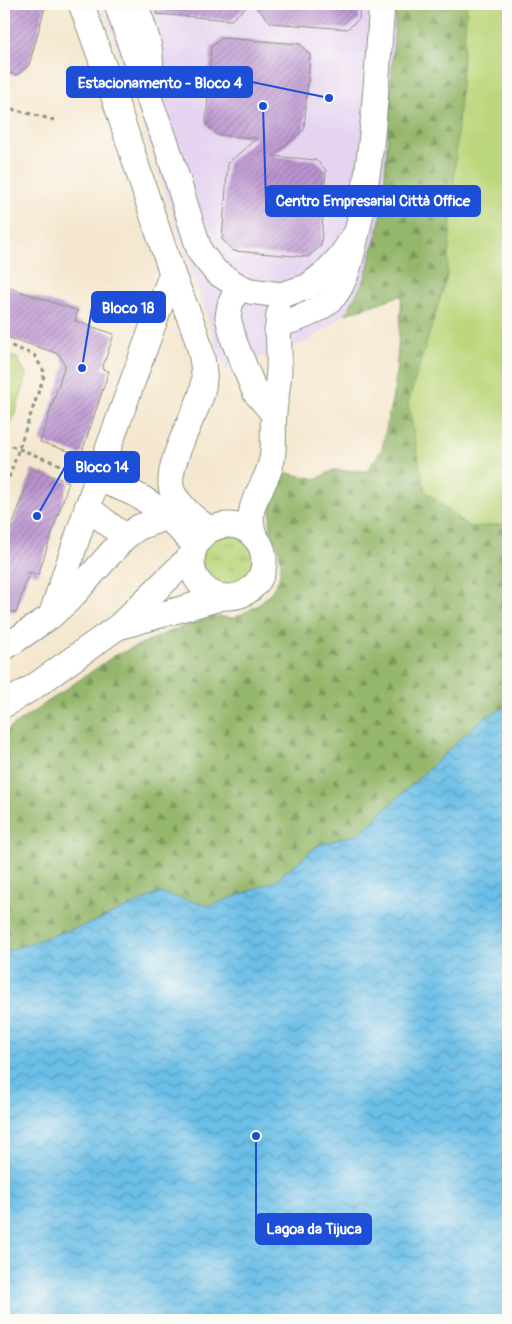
<svg xmlns="http://www.w3.org/2000/svg" width="512" height="1324" viewBox="0 0 512 1324" font-family="Pangolin,sans-serif">
	<defs>
		<pattern id="grass-tufts" width="24" height="20" patternUnits="userSpaceOnUse" patternTransform="scale(1.25)"><rect width="24" height="20" fill="#bcd67c"/><path d="M3 7l-1-3M5 7V3M7 7l1-3M15 17l-1-3M17 17v-4M19 17l1-3" fill="none" stroke="#98af66"/></pattern>
		<pattern id="forest-firs" width="22" height="20" patternUnits="userSpaceOnUse" patternTransform="scale(1.25)"><rect width="22" height="20" fill="#95b76c"/><path d="M5 1l3.5 6h-7zM16 11l3.5 6h-7z" fill="#79965a"/></pattern>
		<pattern id="water-waves" width="16" height="10" patternUnits="userSpaceOnUse" patternTransform="scale(1.25)"><rect width="16" height="10" fill="#6abee7"/><path d="M0 5q4-4 8 0t8 0" fill="none" stroke="#579cbc"/></pattern>
		<pattern id="building-hatch" width="6" height="6" patternUnits="userSpaceOnUse" patternTransform="scale(1.25)"><rect width="6" height="6" fill="#bb93d0"/><path d="M-1 1l2-2M0 6l6-6M5 7l2-2" fill="none" stroke="#9779aa"/></pattern>
	</defs>
	<rect width="100%" height="100%" fill="#fdfcf7"/>
	<filter id="ink" filterUnits="userSpaceOnUse"><feTurbulence type="fractalNoise" baseFrequency=".02" numOctaves="2"/><feDisplacementMap in="SourceGraphic" scale="10" xChannelSelector="R" yChannelSelector="G"/><feConvolveMatrix kernelMatrix="1 2 1 2 8 2 1 2 1" color-interpolation-filters="sRGB"/></filter>
	<filter id="wash" filterUnits="userSpaceOnUse"><feTurbulence type="fractalNoise" baseFrequency=".0096" numOctaves="4" result="noise"/><feDisplacementMap in="SourceGraphic" scale="20" xChannelSelector="R" yChannelSelector="G"/><feGaussianBlur stdDeviation="1.12" result="paint"/><feColorMatrix in="noise" values="0 0 0 0 0 0 0 0 0 0 0 0 0 0 0 0 0 1.4 0 .05"/><feComposite in="paint" operator="in"/></filter>
	<g filter="url(#wash)">
		<rect width="100%" height="100%" fill="#f5e7cf"/>
		<polygon fill="#e5d3f0" points="103,4 396,4 383,209 373,248 365,278 346,314 307,342 225,370"/>
		<circle fill="url(#grass-tufts)" stroke="#6e8a58" cx="228" cy="561" r="26"/>
		<polygon fill="url(#forest-firs)" stroke="#5a7a50" points="396,4 508,4 508,706 481,720 360,833 319,845 274,882 210,906 160,893 94,922 4,952 4,732 114,656 168,632 214,616 234,618 257,606 270,594 279,579 281,564 279,550 270,528 271,499 276,488 287,473 317,479 333,470 367,471 382,449 395,385 402,295 346,314 365,278 383,209"/>
		<g fill="#bcd67c" stroke="#6e8a58">
			<polygon points="467,4 508,4 508,524 469,527 425,491 408,403 447,276"/>
			<polygon points="4,354 18,359 27,377 4,445"/>
		</g>
		<polygon fill="url(#water-waves)" stroke="#447e8e" points="508,706 508,1320 4,1320 4,952 94,922 160,893 210,906 274,882 319,845 360,833 481,720"/>
		<g id="blocks">
			<g fill="url(#building-hatch)">
				<polygon points="4,4 46,4 29,65 17,75 4,72"/>
				<polygon points="157,4 250,4 231,20 156,14"/>
				<polygon points="253,4 360,4 359,19 347,29 271,23"/>
				<polygon points="222,38 300,44 310,55 304,130 273,156 316,160 326,170 321,246 308,257 233,251 222,239 228,163 257,138 216,135 206,124 211,47"/>
				<polygon points="4,286 78,311 75,321 114,334 102,369 109,371 81,455 40,442 65,365 59,354 4,336"/>
				<polygon points="32,469 69,482 38,575 29,572 16,613 4,609 4,551"/>
			</g>
		</g>
	</g>
	<g filter="url(#ink)">
		<use href="#blocks" fill-opacity="0" stroke="#8a9282" stroke-width="1"/>
		<g fill="none" stroke-linecap="round" stroke-linejoin="round">
			<g stroke="#8a9282" stroke-width="27">
				<g id="minor">
					<path d="M81 4C115 92 141 184 172 273 184 306 202 339 204 374 205 390 199 402 192 417 185 433 164 475 173 493 180 506 197 522 210 529"/>
					<polyline points="117,4 145,88 166,143 200,252 216,272 238,286 250,291 281,295 307,287 325,273 341,256 357,232"/>
					<path d="M135 4C143 27 156 54 148 79"/>
					<polyline points="238,286 230,305 228,317 234,341 255,392 273,413"/>
					<path d="M277 330 279 325C299 318 321 312 335 295 346 281 350 261 354 245 373 167 376 84 382 4"/>
					<path d="M97 479C125 489 145 496 167 517"/>
					<polyline points="87,507 125,537"/>
					<circle cx="228" cy="561" r="36"/>
					<path d="M255 538C242 500 266 492 272 459 275 443 272 428 274 413 275 398 279 383 279 367 280 349 277 332 279 314"/>
					<polyline points="51,616 97,479 172,273"/>
					<polyline points="122,626 223,597"/>
					<polyline points="4,648 51,616 71,598 125,537 139,527 167,517 195,545"/>
					<polyline points="4,705 35,686 119,626 192,555"/>
				</g>
			</g>
			<g stroke="#8a9282" stroke-width="3" stroke-dasharray="4 4" stroke-linecap="butt">
				<polyline points="4,107 54,120"/>
				<polyline points="4,266 6,265"/>
				<polyline points="4,343 34,355 45,373 4,492"/>
				<polyline points="4,443 78,472"/>
			</g>
			<use href="#minor" stroke="#fff" stroke-width="25"/>
		</g>
	</g>
	<path fill="none" stroke="#1d4ed8" stroke-width="2" d="M329 98L252 82M263 106L266 201M82 368L92 307M37 516L65 467M256 1136L256 1229"/>
	<g fill="#1d4ed8" stroke="#fdfcf7" stroke-width="2">
		<circle cx="329" cy="98" r="5"/>
		<circle cx="263" cy="106" r="5"/>
		<circle cx="82" cy="368" r="5"/>
		<circle cx="37" cy="516" r="5"/>
		<circle cx="256" cy="1136" r="5"/>
	</g>
	<g fill="#1d4ed8" stroke="#1d4ed8" stroke-width="2">
		<rect x="67" y="67" width="185" height="30" rx="5"/>
		<rect x="266" y="186" width="214" height="30" rx="5"/>
		<rect x="92" y="292" width="73" height="30" rx="5"/>
		<rect x="65" y="452" width="74" height="30" rx="5"/>
		<rect x="256" y="1214" width="115" height="30" rx="5"/>
	</g>
	<g font-size="15" text-anchor="middle" font-weight="bold" fill="#fff">
		<text x="160" y="88">Estacionamento - Bloco 4</text>
		<text x="373" y="206">Centro Empresarial Città Office</text>
		<text x="128" y="313">Bloco 18</text>
		<text x="102" y="472">Bloco 14</text>
		<text x="314" y="1234">Lagoa da Tijuca</text>
	</g>
	<rect width="512" height="1324" fill="none" stroke="#fdfcf7" stroke-width="20"/>
</svg>
